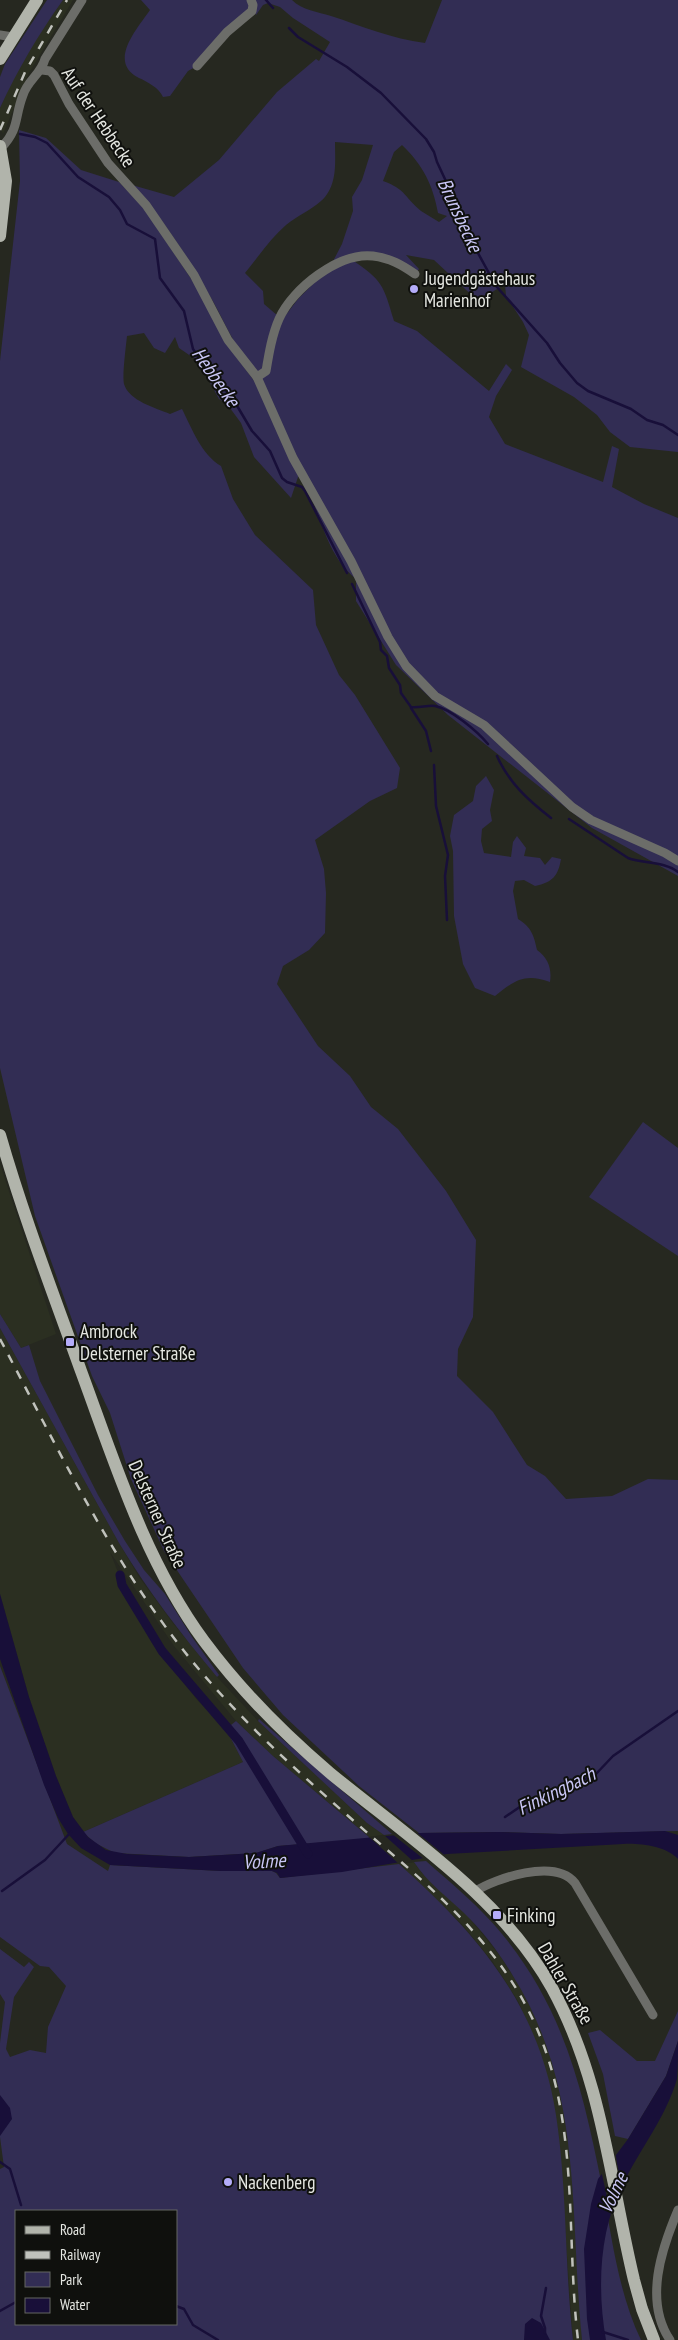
<svg xmlns="http://www.w3.org/2000/svg" width="678" height="2340" viewBox="0 0 678 2340" font-family="'PT Sans Narrow',sans-serif">
	<rect width="100%" height="100%" fill="#262820"/>
	<g fill="#2b2f21">
		<polygon points="63,0 73,0 29,73 3,134 0,126 0,108 18,68 39,33"/>
		<polygon points="0,1164 56,1334 21,1348 0,1314"/>
		<polygon points="0,1328 119,1543 139,1577 172,1622 217,1677 258,1721 367,1823 384,1835 369,1837 273,1756 236,1721 174,1646 110,1552 129,1600 152,1643 198,1701 226,1729 243,1762 83,1832 73,1817 56,1776 29,1697 0,1594"/>
		<polygon points="414,1862 421,1872 466,1914 500,1956 525,1995 545,2038 556,2071 563,2104 571,2159 582,2340 573,2340 558,2129 536,2042 518,2001 493,1962 461,1923 399,1864"/>
	</g>
	<g fill="#322d54" fill-rule="evenodd">
		<path d="M47 0H63C38 35 18 69 0 108V77L5 64Z"/>
		<path d="M141 0H292C302 10 318 12 331 16 362 26 392 39 425 43L442 0H678V452L630 447 610 432 597 415 574 397 521 367 529 335 523 322 506 296 505 284 478 301 434 260 406 255 419 269 415 274C396 261 375 250 351 259 383 281 383 284 394 321L417 331 489 391 506 364 512 370 496 396 489 417 505 444 603 482 612 446 619 449 612 487 644 504 678 518V876L592 828 448 715 396 665 356 601V579C322 551 322 509 299 474L291 498 254 457 241 423 227 404 219 399 198 361 179 348 175 337 165 353 154 348 144 333 127 336C126 346 122 376 124 384 129 401 156 408 170 414L182 409C192 429 202 455 221 466L233 499 255 535 313 590 316 625 339 675 355 695 400 768 397 788 370 801 315 840 324 869 326 893 325 933 309 950 283 966 277 984 318 1046 350 1076 371 1107 398 1129 446 1191 476 1240 473 1317 458 1349 457 1376 493 1412 527 1465 545 1476 566 1499 612 1496 648 1479 678 1480V1831L561 1834 499 1832 419 1833 359 1786 283 1715 243 1668 164 1551 131 1479 110 1413 92 1376 35 1216 0 1068V361L20 181 19 130 46 138 81 170 119 182 143 207 204 298 226 343 255 382 269 373 273 349 282 320 298 299 330 267 342 244 353 211 352 197 362 180 373 145 335 142C335 162 338 186 321 201 311 210 297 216 286 225 270 239 259 256 245 273L263 291 264 304 278 316 267 345 262 369 258 372C236 352 226 324 211 298 190 261 161 215 132 185L174 197 219 160 277 92 316 59 319 61 330 42 293 18 280 7 268 3 263 5 256 15 253 6 252 11 227 32 197 66 188 71 170 96 163 97C159 88 148 82 139 78 107 62 137 29 150 10ZM402 145C423 165 433 185 438 213L447 216 439 222C433 218 427 215 421 211 405 198 406 189 383 181L394 152Z"/>
		<path d="M486 776 494 790 490 810 492 821 482 829 481 841 484 853 511 857 513 842 517 836 526 848 524 856 540 858 545 865 552 857 561 859C558 876 553 882 535 886L524 880 515 881 513 891 518 919C531 927 534 935 537 950 548 958 552 968 550 982 525 973 515 980 495 996L475 988 463 964 454 916 453 851 450 836 454 815 473 801 476 786Z"/>
		<polygon points="643,1122 678,1148 678,1256 589,1197"/>
		<path d="M0 1314 21 1348 29 1345 40 1381 98 1495 125 1541 144 1570 165 1594 192 1637 219 1675 217 1677C181 1634 148 1591 119 1543L0 1328Z"/>
		<path d="M0 1666 67 1844 108 1871 110 1865 221 1871H272L276 1873 280 1878 399 1864C483 1939 544 2012 558 2129 567 2199 565 2270 573 2340H0V2169L4 2167 0 2137V2043L5 2002 0 1994V1949L24 1967 29 1962 34 1967 14 1997 6 2049 10 2057 30 2050 46 2053 48 2027 66 1986 49 1967 40 1966 0 1937ZM16 2211H176V2324H16Z"/>
		<polygon points="259,1719 392,1834 384,1835 367,1823 258,1721"/>
		<polygon points="236,1721 273,1756 369,1837 368,1839 278,1846 256,1853 189,1857 115,1853 95,1843 83,1832 243,1762 226,1729"/>
		<path d="M426 1861C452 1884 480 1907 502 1934 565 2011 583 2091 602 2186 612 2237 618 2292 641 2340H582C569 2212 584 2090 513 1976 500 1954 483 1931 464 1913 447 1897 427 1882 414 1862Z"/>
		<polygon points="678,2011 678,2041 666,2076 628,2139 615,2136 603,2074 588,2033 600,2030 637,2061 655,2061"/>
	</g>
	<g fill="#180f39">
		<path d="M0 1594 29 1697 56 1776 73 1817 88 1837 106 1850 127 1854 189 1857 256 1853 278 1846 419 1833 499 1832 561 1834 665 1831 678 1835V1859C666 1846 640 1843 623 1844L447 1854 342 1872 280 1878 277 1873 272 1871H221L110 1865 81 1848 68 1834 58 1818 44 1785 0 1659Z"/>
		<path d="M678 2041C678 2053 678 2068 677 2079 666 2117 640 2149 623 2184 599 2230 597 2289 606 2340H590L587 2319 584 2249 591 2204 598 2179 628 2139 666 2076Z"/>
		<polygon points="0,2095 10,2108 12,2119 0,2136"/>
		<polygon points="532,2318 541,2323 550,2340 524,2340 525,2324"/>
	</g>
	<g fill="#262820">
		<polygon points="415,1831 447,1857 425,1860 392,1834"/>
		<polygon points="384,1835 414,1862 399,1864 369,1837"/>
		<polygon points="615,2151 622,2191 612,2220 601,2170"/>
	</g>
	<g fill="none" stroke-linecap="round" stroke-linejoin="round">
		<g stroke="#180f39" stroke-width="2.5">
			<polyline points="266,0 273,8"/>
			<polyline points="289,28 298,37 347,67 381,93 426,139 434,152 437,162 458,207 467,233 496,286 547,343 560,363 577,383 588,391 631,409 647,420 663,425 678,435"/>
			<polyline points="20,134 35,137 47,143 78,177 109,197 120,210 127,224 155,239 160,278 184,311 193,349 204,365 233,399 252,431 270,451 282,478 287,482 302,487 305,491 347,573"/>
			<path d="M352 584 380 642 381 650 387 656 389 668 400 685 401 693 411 707C419 708 428 705 435 706 451 709 477 731 488 744"/>
			<polyline points="411,708 426,731 431,751"/>
			<path d="M497 756C509 783 528 800 551 818"/>
			<polyline points="434,765 436,806 448,855 445,876 447,920"/>
			<path d="M569 819 628 858C644 864 664 861 678 872"/>
			<polyline points="505,1817 527,1802 595,1775 613,1756 678,1711"/>
			<polyline points="2,1891 45,1860 71,1832"/>
			<polyline points="0,2162 10,2169 21,2205"/>
			<polyline points="176,2306 184,2309 193,2325 218,2340"/>
			<polyline points="0,2311 16,2302"/>
			<polyline points="603,2332 628,2340"/>
			<polyline points="545,2333 545,2328 541,2316 546,2288"/>
		</g>
		<polyline stroke="#180f39" stroke-width="9" points="120,1575 122,1585 162,1651 239,1741 308,1854"/>
		<g stroke="#6c6d69" stroke-width="9">
			<polyline points="0,35 13,37"/>
			<polyline points="197,66 227,32 252,11 253,5 251,0"/>
			<polyline points="42,70 50,71 54,75 69,104 108,163 146,205 194,275 228,340 257,377 293,458 351,561 388,637 406,666 435,696 484,725 572,807 591,820 665,853 678,861"/>
			<path d="M1 148C20 128 14 118 23 95 28 80 41 74 45 59L82 0"/>
			<path d="M257 377 266 371C269 353 272 335 279 319 292 289 339 252 373 256 390 258 402 265 415 274"/>
			<path d="M474 1892C496 1878 555 1858 575 1883L653 2015"/>
			<path d="M670 2340C644 2301 661 2250 678 2210"/>
		</g>
		<g stroke="#b1b4ab" stroke-width="12">
			<polyline points="0,59 37,0"/>
			<polyline points="0,146 6,181 0,236"/>
			<path d="M0 1135C23 1215 53 1293 81 1371 115 1463 145 1561 204 1641 241 1691 283 1733 330 1773 408 1837 502 1898 552 1988 602 2079 610 2180 634 2280L642 2309 654 2340"/>
		</g>
		<g stroke="#c0c2bc" stroke-width="2.5" stroke-dasharray="9 9" stroke-linecap="butt">
			<polyline points="0,130 25,72 67,0"/>
			<path d="M0 1339C62 1456 121 1582 210 1682 259 1738 315 1787 371 1836 439 1894 506 1951 540 2036 579 2132 566 2239 578 2340"/>
		</g>
	</g>
	<g fill="#b4acf9" stroke="#0f100d" stroke-width="2">
		<circle cx="414" cy="289" r="5"/>
		<rect x="65" y="1337" width="10" height="10" rx="2.5"/>
		<rect x="492" y="1910" width="10" height="10" rx="2.5"/>
		<circle cx="228" cy="2182" r="5"/>
	</g>
	<g text-anchor="middle" stroke-width="4" stroke-linejoin="round" paint-order="stroke">
		<g font-size="19" fill="#e5e7e2" stroke="#0f100d">
			<text transform="translate(99 117) rotate(56)" y="7">Auf der Hebbecke</text>
			<text transform="translate(158 1514) rotate(66)" y="7">Delsterner Straße</text>
			<text transform="translate(566 1983) rotate(60)" y="7">Dahler Straße</text>
		</g>
		<g font-size="19" fill="#e5e7e2" stroke="#0f100d" text-anchor="start">
			<text x="424" y="285">Jugendgästehaus<tspan x="424" dy="22">Marienhof</tspan></text>
			<text x="80" y="1338">Ambrock<tspan x="80" dy="22">Delsterner Straße</tspan></text>
			<text x="507" y="1922">Finking</text>
			<text x="238" y="2189">Nackenberg</text>
		</g>
		<g font-size="20" font-style="italic" fill="#c9c6f5" stroke="#0f100d">
			<text transform="translate(460 215) rotate(65)" y="7">Brunsbecke</text>
			<text transform="translate(216 377) rotate(55)" y="7">Hebbecke</text>
			<text transform="translate(556 1791) rotate(-26)" y="7">Finkingbach</text>
			<text transform="translate(264 1861) rotate(-3)" y="7">Volme</text>
			<text transform="translate(613 2193) rotate(-64)" y="7">Volme</text>
		</g>
	</g>
	<rect x="15" y="2210" width="162" height="115" fill="#0f100d" stroke="#656662"/>
	<rect x="25" y="2226" width="25" height="8" fill="#b1b4ab" stroke="#656662"/>
	<text x="60" y="2235" font-size="15" fill="#e5e7e2">Road</text>
	<rect x="25" y="2251" width="25" height="8" fill="#c0c2bc" stroke="#656662"/>
	<text x="60" y="2260" font-size="15" fill="#e5e7e2">Railway</text>
	<rect x="25" y="2272" width="25" height="15" fill="#322d54" stroke="#656662"/>
	<text x="60" y="2285" font-size="15" fill="#e5e7e2">Park</text>
	<rect x="25" y="2298" width="25" height="15" fill="#180f39" stroke="#656662"/>
	<text x="60" y="2310" font-size="15" fill="#e5e7e2">Water</text>
</svg>
